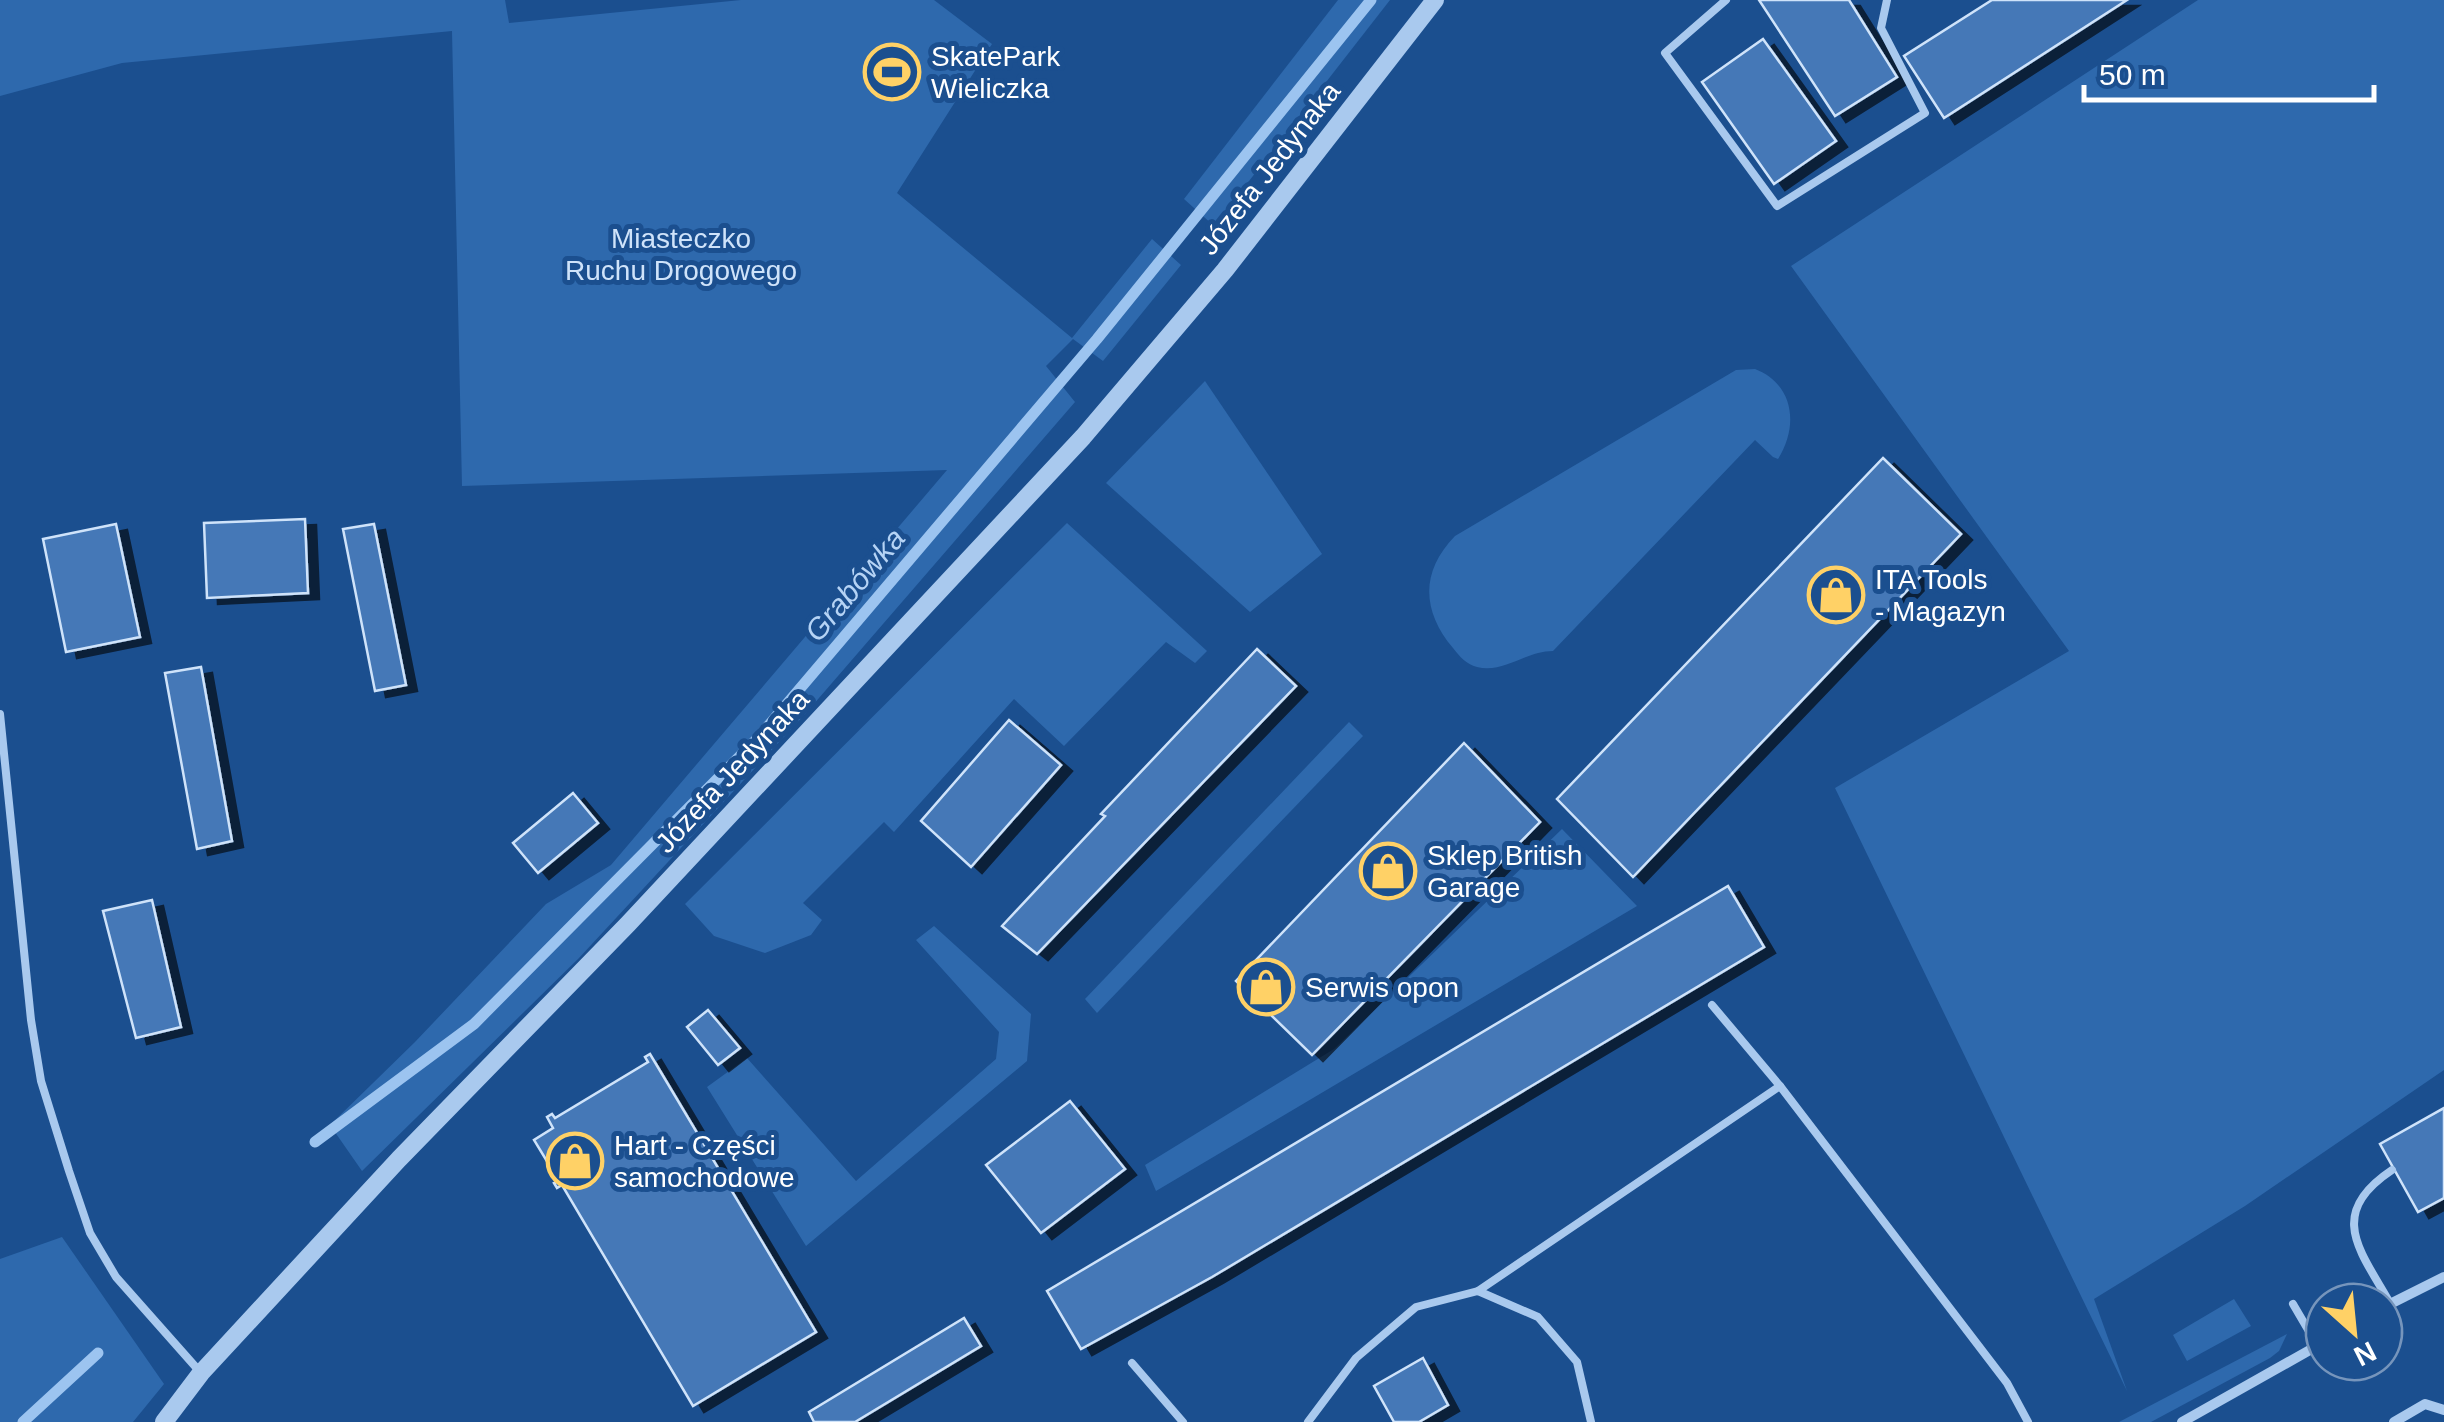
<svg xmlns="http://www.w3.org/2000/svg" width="2444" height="1422" viewBox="0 0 2444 1422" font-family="Arial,sans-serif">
	<defs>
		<filter id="shadow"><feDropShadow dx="11" dy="6" stdDeviation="0" flood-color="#0009"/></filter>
	</defs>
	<rect width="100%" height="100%" fill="#1b4f8f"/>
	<g fill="#2e69ad">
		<polygon points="0,0 505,0 509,23 741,0 934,0 992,44 897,193 1072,338 1152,239 1181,265 1103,361 1073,339 1046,366 1075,402 806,713 579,958 362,1171 330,1125 415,1042 546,904 611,865 947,470 462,486 452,31 122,63 0,96"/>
		<polygon points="1338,0 1390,0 1214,226 1184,199"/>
		<polygon points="2198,0 2444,0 2444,1070 2245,1206 2094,1299 2127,1391 1835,788 2069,651 1791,266"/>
		<path d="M1755 369C1794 384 1799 426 1778 459L1773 457 1755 440 1553 651C1525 651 1503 674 1477 667 1466 664 1460 657 1453 648 1422 611 1420 572 1455 536L1736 370Z"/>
		<polygon points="1205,381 1322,554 1250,612 1106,483"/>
		<polygon points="1067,523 1207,651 1195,663 1166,642 1064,746 1014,699 894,832 884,822 803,903 822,920 811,935 765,953 714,936 685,904"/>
		<polygon points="1349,722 1363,736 1097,1013 1085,999"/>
		<polygon points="1562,829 1637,906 1156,1191 1145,1165 1334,1049"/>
		<polygon points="934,926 1031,1014 1027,1061 806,1246 707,1087 747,1058 856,1181 996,1059 999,1032 916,940"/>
		<polygon points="62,1237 164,1384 133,1422 0,1422 0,1259"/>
		<polygon points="2234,1299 2251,1326 2187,1361 2173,1335"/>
		<polygon points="2287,1334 2279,1351 2270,1358 2151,1422 2119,1422"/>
	</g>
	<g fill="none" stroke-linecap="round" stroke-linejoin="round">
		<g stroke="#9cc4f0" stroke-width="11">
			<polyline points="315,1142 474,1024 758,738 1097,339 1371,0"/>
			<polyline points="23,1422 98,1353"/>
		</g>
	</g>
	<g fill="#4478b7" stroke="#cfe3fa" stroke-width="2.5" filter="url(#shadow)">
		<polygon points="1759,0 1849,0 1897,77 1835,116"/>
		<polygon points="1992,0 2127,0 1944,118 1904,56"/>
		<polygon points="1763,39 1836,141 1774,184 1702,82"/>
		<polygon points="1883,458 1961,534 1633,877 1557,799"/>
		<polygon points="305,519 308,593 207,598 204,523"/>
		<polygon points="116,524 140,637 66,652 43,539"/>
		<polygon points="374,524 406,685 375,691 343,529"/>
		<polygon points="1257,649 1296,686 1037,954 1002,926 1105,816 1101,814"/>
		<polygon points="201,667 232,841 197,849 165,673"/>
		<polygon points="1009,720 1061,765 971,867 921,821"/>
		<polygon points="1464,743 1540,822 1312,1055 1236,981"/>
		<polygon points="573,793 598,823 538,873 513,843"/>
		<polygon points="1728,886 1764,947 1212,1277 1081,1349 1047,1291"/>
		<polygon points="152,900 181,1027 136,1038 103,911"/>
		<polygon points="708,1010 740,1048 718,1065 687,1027"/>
		<polygon points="650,1054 816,1332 693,1406 562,1185 557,1188 554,1183 559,1181 534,1140 553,1128 547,1117 552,1114 555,1118 648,1062 645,1057"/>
		<polygon points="1070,1101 1125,1169 1041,1233 986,1165"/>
		<polygon points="2444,1108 2444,1198 2418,1212 2380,1144"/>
		<polygon points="964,1318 981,1346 855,1422 814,1422 809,1412"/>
		<polygon points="1423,1358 1448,1405 1419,1422 1394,1422 1374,1386"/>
	</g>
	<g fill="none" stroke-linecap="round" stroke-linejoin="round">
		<g stroke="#a9c9ee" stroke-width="8">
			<polyline points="1726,0 1665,53 1777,206 1925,113 1881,28 1887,0"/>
			<polyline points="0,714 31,1020 41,1081 69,1171 90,1233 116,1277 201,1373"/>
			<polyline points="1780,1086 2007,1383 2028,1422"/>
			<polyline points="1478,1291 1780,1086 1712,1005"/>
			<path d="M2390 1303C2360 1250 2326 1214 2392 1170"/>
			<polyline points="2293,1304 2317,1345"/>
			<polyline points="1132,1363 1183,1422"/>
			<polyline points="1308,1422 1356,1358 1416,1307 1478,1291 1538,1317 1577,1362 1591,1422"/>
		</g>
		<g stroke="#a9c9ee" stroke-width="10">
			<polyline points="2384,1307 2444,1277"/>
			<polyline points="2182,1422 2324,1342"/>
			<polyline points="2394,1422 2425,1404 2444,1410"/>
		</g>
		<polyline stroke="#a9c9ee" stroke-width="18" points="164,1422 201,1373 399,1159 628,924 1083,437 1225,270 1435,0"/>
	</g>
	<defs>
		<g id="stadium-ring" transform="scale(2.875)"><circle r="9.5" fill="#1b4f8f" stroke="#ffd166" stroke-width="1.5"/><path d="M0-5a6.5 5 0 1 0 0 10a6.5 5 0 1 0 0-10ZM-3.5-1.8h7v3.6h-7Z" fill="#ffd166"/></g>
		<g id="shop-ring" transform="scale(2.875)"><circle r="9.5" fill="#1b4f8f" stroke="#ffd166" stroke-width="1.5"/><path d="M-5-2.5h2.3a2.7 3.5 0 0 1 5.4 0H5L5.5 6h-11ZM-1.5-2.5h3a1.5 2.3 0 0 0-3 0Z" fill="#ffd166"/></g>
	</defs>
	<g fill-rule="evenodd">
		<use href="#stadium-ring" x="892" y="72"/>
		<use href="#shop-ring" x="1836" y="595"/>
		<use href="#shop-ring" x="1388" y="871"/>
		<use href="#shop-ring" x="1266" y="987"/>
		<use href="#shop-ring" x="575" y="1161"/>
	</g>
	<g text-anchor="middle" stroke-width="10" stroke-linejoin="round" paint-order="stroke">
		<g font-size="28" fill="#fff" stroke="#1b4f8f" text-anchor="start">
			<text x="931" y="66">SkatePark<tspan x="931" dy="32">Wieliczka</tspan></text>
			<text x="1875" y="589">ITA Tools<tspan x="1875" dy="32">- Magazyn</tspan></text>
			<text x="1427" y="865">Sklep British<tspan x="1427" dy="32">Garage</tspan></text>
			<text x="1305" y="997">Serwis opon</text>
			<text x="614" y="1155">Hart - Części<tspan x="614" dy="32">samochodowe</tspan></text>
		</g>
		<g font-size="28" fill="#fff" stroke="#1b4f8f">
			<text transform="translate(1269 168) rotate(-52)" y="10">Józefa Jedynaka</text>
			<text transform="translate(732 771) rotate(-47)" y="10">Józefa Jedynaka</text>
		</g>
		<g font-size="28" fill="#cfe3fa" stroke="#1b4f8f">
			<text x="681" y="248">Miasteczko<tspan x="681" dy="32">Ruchu Drogowego</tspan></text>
		</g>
		<g font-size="30" font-style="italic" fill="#b5d3f5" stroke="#1b4f8f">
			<text transform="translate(855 585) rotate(-50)" y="10">Grabówka</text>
		</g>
	</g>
	<g transform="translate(2354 1332) rotate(153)"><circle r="48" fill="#1b4f8f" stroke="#7695bc" stroke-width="2.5"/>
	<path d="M0-8L18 38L0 25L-18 38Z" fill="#ffd166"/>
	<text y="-15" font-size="28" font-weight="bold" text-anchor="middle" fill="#ffffff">N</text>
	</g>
	<path d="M2084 85v15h290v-15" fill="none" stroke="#ffffff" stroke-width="5"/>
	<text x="2099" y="85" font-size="30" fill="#ffffff" stroke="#1b4f8f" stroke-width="8" paint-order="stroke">50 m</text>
</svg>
